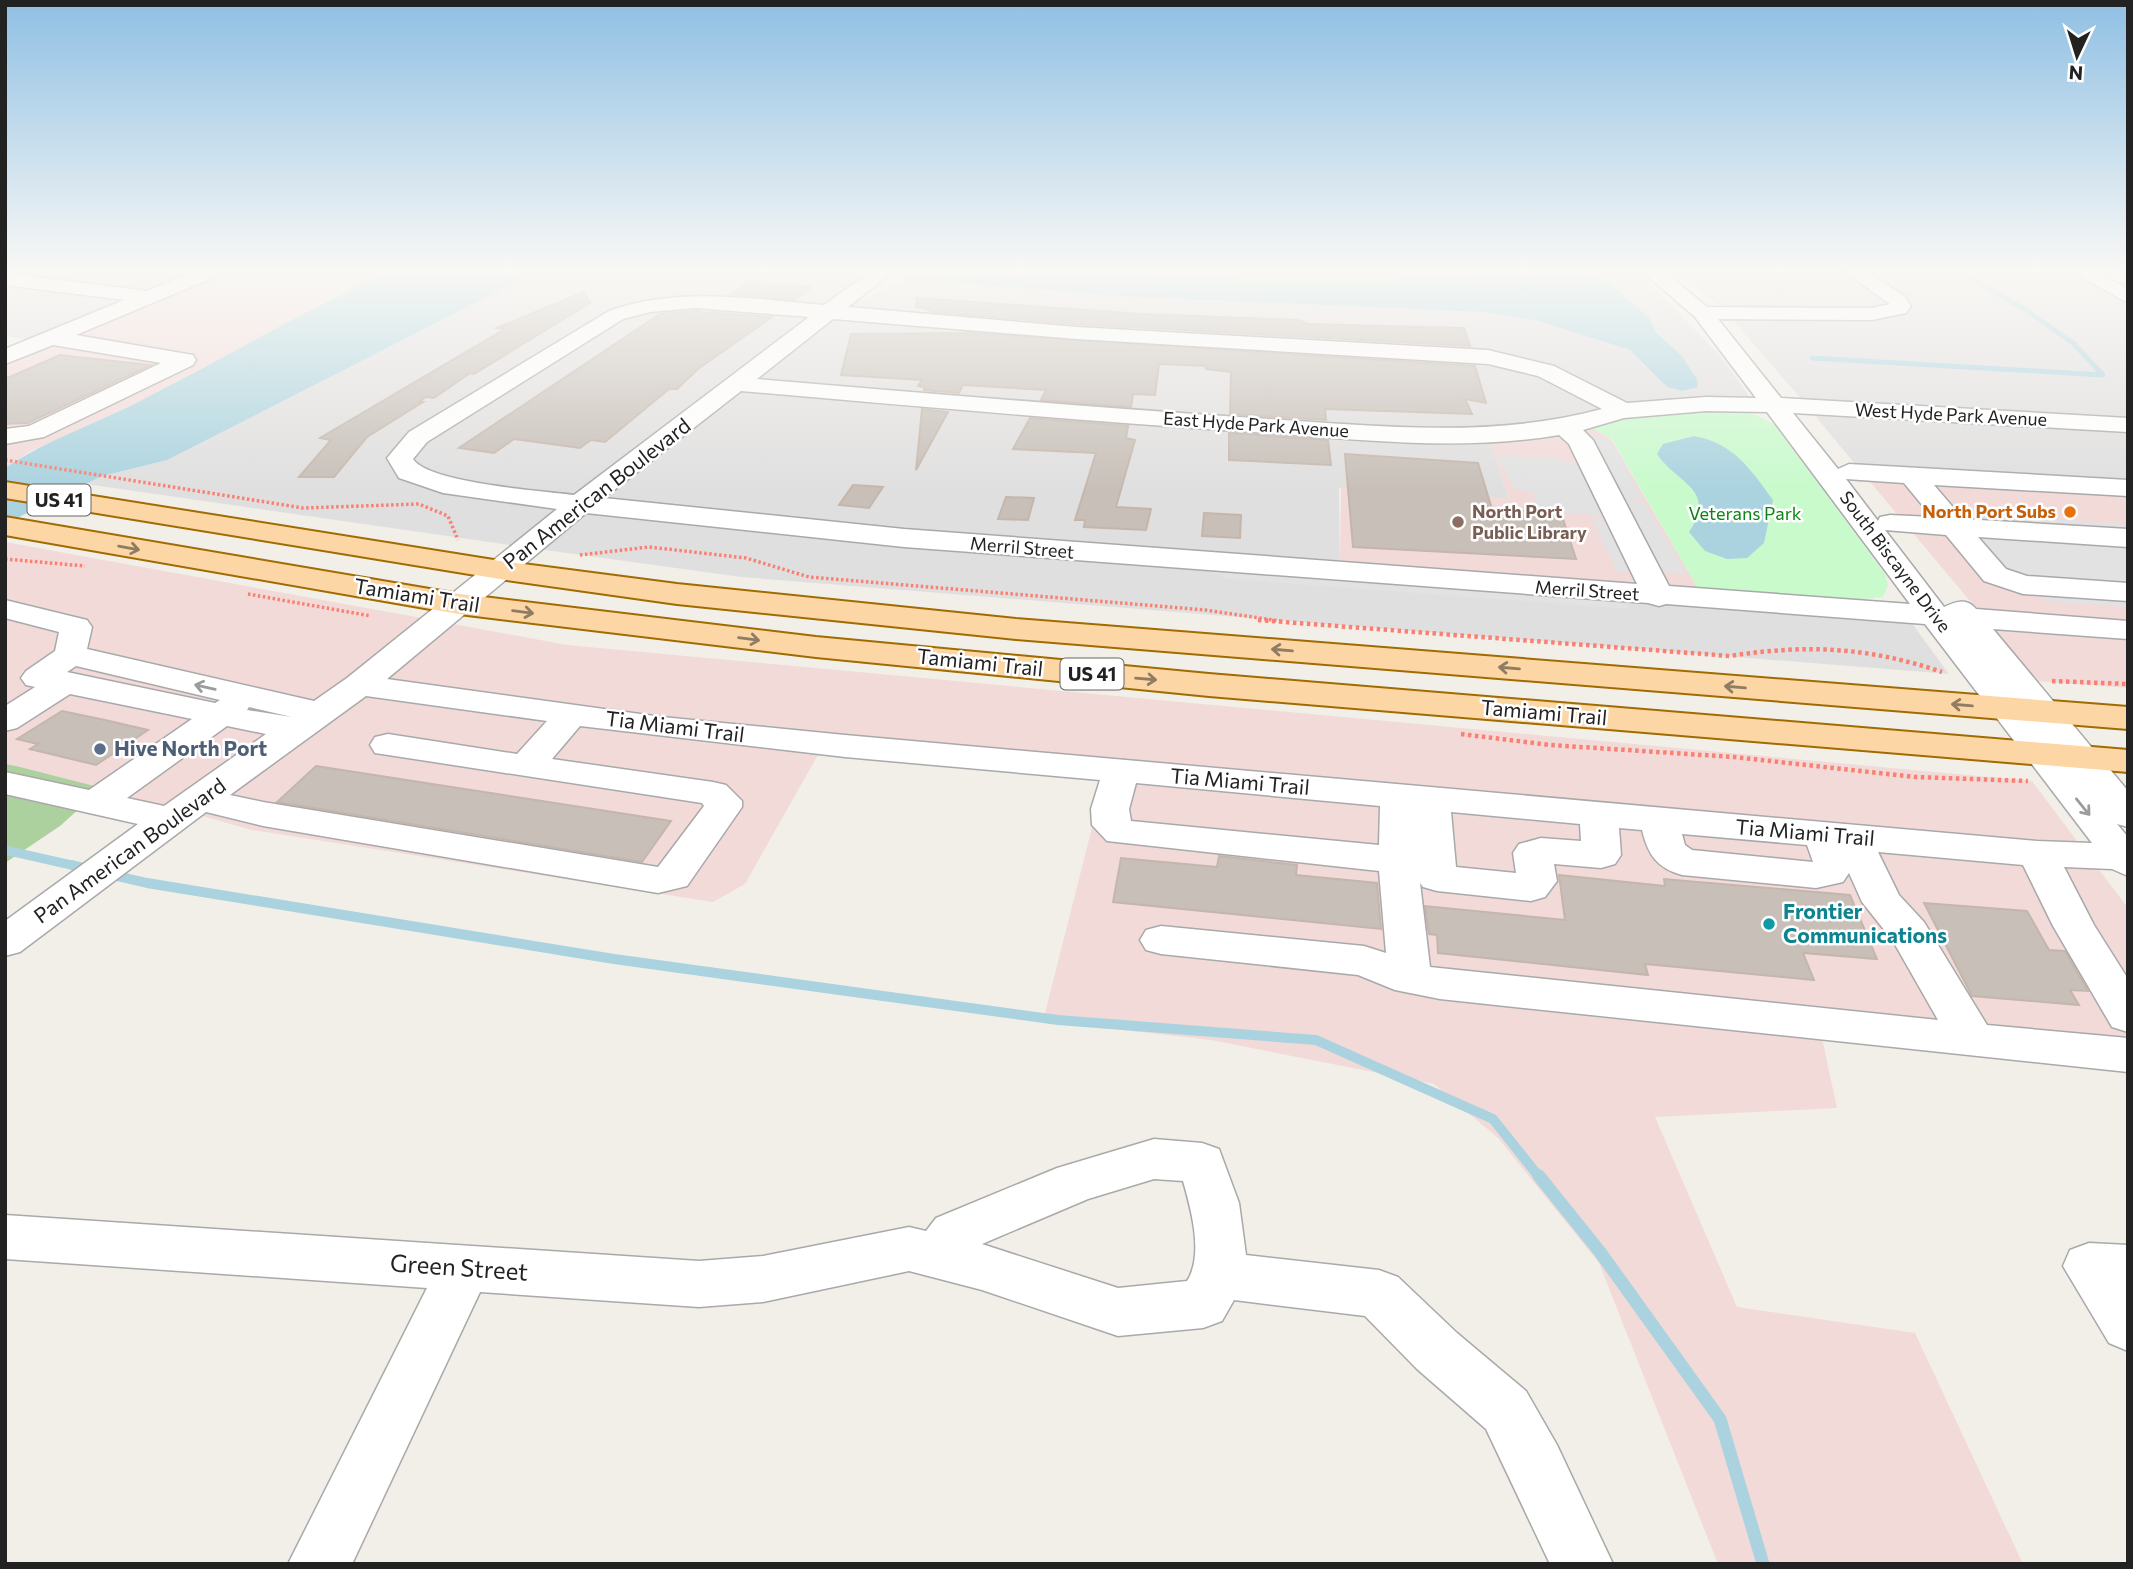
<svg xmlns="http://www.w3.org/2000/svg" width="2133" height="1569" viewBox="0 0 2133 1569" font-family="Commissioner,sans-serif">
	<rect width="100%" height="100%" fill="#f2efe9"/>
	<g fill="#e0dfdf">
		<polygon points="5,271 204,271 150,293 5,275"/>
		<polygon points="538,271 801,271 870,275 822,310 641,304 389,459 391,468 398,475 420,486 564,508 517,546 86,484 102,476 167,459"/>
		<polygon points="1103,271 1501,271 1388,280 1255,280"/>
		<polygon points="1577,271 1637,271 1720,355 1752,400 1624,406 1551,369 1197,337 838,311 906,279 1136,297 1481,312 1535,320 1630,350 1667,387 1682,391 1681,355 1657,332 1648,318 1609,282"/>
		<polygon points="1674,271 1844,271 1892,305 1884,310 1724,310"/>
		<polygon points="1860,271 2071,271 2089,280 2128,302 2128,421 1804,402 1730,317 1876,318 1901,315 1908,311 1910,307 1908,303"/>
		<polygon points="5,283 136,299 35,341 5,336"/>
		<polygon points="675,305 814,316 577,497 451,480 419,468 411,456 418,445 623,317"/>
		<polygon points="830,318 1467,358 1525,368 1608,409 1545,425 1421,431 750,382"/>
		<polygon points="740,389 1490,441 1509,499 1339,488 1340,566 1026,543 597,500"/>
		<polygon points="1811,411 2128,429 2128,480 1856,465"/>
		<polygon points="583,510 1911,622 1949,674 741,577 538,549"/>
	</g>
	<g fill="#f2dad9">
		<polygon points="221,271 391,271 334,297 143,400 29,452 5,468 5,361"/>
		<polygon points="1591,427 1611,439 1699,590 1340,566 1341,488 1509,499 1490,441"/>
		<polygon points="1856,465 2128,480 2128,624 1980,613"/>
		<polygon points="5,542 427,619 172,808 5,764"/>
		<polygon points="448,623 567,645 2032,781 2080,845 2030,843 849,737 668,718 380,679"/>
		<polygon points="1992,628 2128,637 2128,688 2036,681"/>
		<polygon points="360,695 656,735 819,753 745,884 713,902 252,830 195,814"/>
		<polygon points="1104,780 2097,867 2128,908 2128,1053 1819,1024 1837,1108 1655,1117 1737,1307 1915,1333 2023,1564 1718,1564 1599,1263 1498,1138 1434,1084 1211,1040 1043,1021"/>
	</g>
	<polygon fill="#add19e" points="5,764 16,766 102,788 60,826 5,863"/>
	<polygon fill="#c8facc" points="1731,409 1754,414 1775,425 1885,574 1888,585 1883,597 1852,600 1699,590 1612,439 1591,427 1625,417"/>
	<g fill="#e2e2e2">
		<polygon points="1591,438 1610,439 1643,499 1625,500 1645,503 1686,573 1617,571 1591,518 1609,519 1608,516 1540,511 1532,492 1515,490 1497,456 1557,457 1562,461 1582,464"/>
		<polygon points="1972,512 2128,525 2128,607 2054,602 1997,583 1933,519 1990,522"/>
		<polygon points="1197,567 1624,600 1628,609 1228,579"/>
	</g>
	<g fill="#aad3df">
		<path d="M391 271H538L167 460 102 476 5 524V468C48 439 98 423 144 399 227 357 306 309 391 271Z"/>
		<polygon points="918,271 1103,271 1255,280 1388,280 1501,271 1577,271 1609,282 1649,318 1657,333 1681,355 1697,379 1698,387 1682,391 1667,387 1630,350 1535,320 1481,312 1136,297 906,279"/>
		<path d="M1694 436C1734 443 1751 470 1773 500L1764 543 1747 558 1727 559 1705 551 1689 532C1718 489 1676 483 1657 454L1663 444Z"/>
	</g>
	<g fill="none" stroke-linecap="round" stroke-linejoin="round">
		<polyline stroke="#aad3df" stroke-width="5" points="1812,358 2103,375 2073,343 2026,310 1958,271"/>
		<polyline stroke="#aad3df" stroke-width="9" points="5,850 80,867"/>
		<g stroke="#aad3df" stroke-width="10">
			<polyline points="72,865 88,869"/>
			<polyline points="108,874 147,883 614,959 1058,1020 1316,1040 1493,1119 1540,1178"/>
		</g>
		<polyline stroke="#aad3df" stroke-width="13" points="1539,1176 1600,1252 1720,1419 1763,1564"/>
	</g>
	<g fill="#c7bfb8" stroke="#c4b6ab" stroke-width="2">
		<polygon points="749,281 811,287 794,300 731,294"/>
		<polygon points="584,292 590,303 474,374 470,373 434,398 426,397 419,402 423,402 367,437 334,477 299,477 331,440 320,438 505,329 497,328"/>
		<polygon points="917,298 1141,314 1298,320 1308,324 1464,328 1470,346 1077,324 935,312 916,306"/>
		<polygon points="696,311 702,311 701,316 707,312 772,317 698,369 677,389 669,389 605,442 591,440 580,448 514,439 494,453 459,448 660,314"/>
		<polygon points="966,333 1475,366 1486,403 1465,399 1472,414 1325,409 1326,420 1230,414 1231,372 1206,369 1206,366 1159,364 1155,395 1133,394 1131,407 1041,400 1046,390 963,385 959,393 924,390 925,387 918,386 922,380 841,375 851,334"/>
		<polygon points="60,355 151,365 28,423 5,424 5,379"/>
		<polygon points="922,409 948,412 916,470"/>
		<polygon points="1030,418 1128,426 1126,438 1135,440 1116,507 1151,509 1146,530 1084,527 1085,520 1075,520 1096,453 1013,449"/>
		<polygon points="1229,433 1328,440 1331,465 1229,460"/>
		<polygon points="1345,454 1478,463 1492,509 1561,513 1576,559 1353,547"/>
		<polygon points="853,485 883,487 869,508 839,505"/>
		<polygon points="1006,497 1034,498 1028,520 998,519"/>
		<polygon points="1204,513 1241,515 1240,538 1202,536"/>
		<polygon points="62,711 105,720 148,730 96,765 30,749 38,744 17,739"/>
		<polygon points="316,766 671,821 642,862 277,802"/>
		<polygon points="1219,856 1297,865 1296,875 1377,883 1381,929 1113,902 1121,858 1217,867"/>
		<polygon points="1559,875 1665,886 1664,879 1850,895 1877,959 1803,953 1814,980 1645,964 1648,975 1438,953 1437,935 1429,934 1425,906 1565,920"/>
		<polygon points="1924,903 2027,911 2049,950 2065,951 2088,991 2070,990 2079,1005 1972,996"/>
	</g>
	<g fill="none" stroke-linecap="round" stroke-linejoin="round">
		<g stroke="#a9a9a9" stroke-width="3">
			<g id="minor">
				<polygon points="194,271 221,271 219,275 76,335 193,355 196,360 193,365 44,437 5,444 5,429 29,426 161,363 53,345 5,364 5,349 124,300 5,285 5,273 147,291"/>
				<path d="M872 271H894L848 307 1077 327 1488 350 1554 366 1627 403 1706 397 1756 398 1695 317 1642 271H1664L1707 307 1872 308 1890 304 1843 271H1866L1904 296 1911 306 1906 313 1872 320 1718 319 1781 398 2128 418V432L1793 413 1838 469 1849 464 2128 480V496L1934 485 1963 519 2128 529V547L1978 537 2006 569 2027 576 2128 583V601L2023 594 1984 581 1946 535 1885 530 1944 607C1955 602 1966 597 1976 609L2128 621V639L1993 629 2128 791V827L2117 824 2128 837V876L2112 869 2064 867 2094 925 2128 979V1032L2112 1027 2053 926 2023 865 1878 852 1899 895 1924 922 1987 1025 2128 1038V1072L1440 999 1395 990 1358 975 1161 954 1146 950 1140 940 1146 930 1161 926 1364 946 1386 953 1379 871 1107 841 1092 825 1091 809 1100 780 845 757 580 726 552 759 713 782 726 785 742 801V807L687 886 658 893 263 826 206 812 20 952 5 956V921L138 824 5 794V772L89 790 192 719 70 694 17 728 5 731V706L35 687 26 685 21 678 26 671 55 651 59 632 5 618V600L87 620 92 627 87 649 314 701 347 678 557 509 443 493 399 478 387 458 409 432 609 311C678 286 752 299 824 305ZM696 308 809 317 574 495C543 491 428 483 413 459L427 442 623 319 650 312ZM833 319 1077 339 1488 364 1538 376 1602 409C1488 440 1370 425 1254 418 1088 407 922 393 757 379ZM741 391C911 406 1082 421 1253 432 1355 439 1458 452 1559 435L1569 444 1637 584 904 529 604 498ZM1706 411 1767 412 1910 604 1669 586 1593 440 1583 430 1624 418ZM1846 479 1904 483 1932 517 1890 515 1880 517 1878 521ZM586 513 904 547 1648 603 1659 606 1666 604 1925 624 2092 843 2037 841 845 735 662 717 387 679ZM76 666 220 700 215 703 67 672ZM366 696 547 721 517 754 388 734 375 737 370 745 375 753 702 803 704 806 658 867 263 802 230 795ZM249 707 292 717 247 710ZM227 726 266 734 164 806 127 798ZM1136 783 1380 806 1379 845 1131 821 1129 809ZM1451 812 1580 824 1581 841 1541 838 1519 844 1513 853 1516 873 1456 867ZM1619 828 1642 830C1648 855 1657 868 1682 875L1816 888 1843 882 1849 873 1862 902 1893 941 1938 1020 1430 967 1420 883 1423 887 1437 891 1531 901 1545 897 1557 881 1554 864 1601 868 1615 864 1621 855ZM1682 834 1807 845 1813 862 1692 850 1685 845Z"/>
				<polygon points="2070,271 2095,271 2128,289 2128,303"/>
				<path d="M1154 1139 1202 1143 1219 1149 1239 1203 1246 1255 1379 1270 1398 1277 1457 1333 1526 1391 1557 1445 1613 1564H1550L1486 1429 1417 1369 1365 1316 1234 1300 1222 1321 1203 1328 1118 1336 982 1290 909 1271 763 1302 699 1307 480 1292 352 1564H288L427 1288 5 1259V1215L699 1261 763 1256 909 1227 926 1231 936 1218 1057 1168ZM1154 1179 1183 1181C1191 1209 1204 1255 1187 1281L1118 1288 982 1244 1088 1199Z"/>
				<polygon points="2089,1243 2128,1245 2128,1351 2109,1343 2063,1266 2070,1250"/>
			</g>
		</g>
		<g stroke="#a06b00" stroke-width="4">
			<g id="major">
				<polygon points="5,482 500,561 677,584 1016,619 2128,707 2128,729 1016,639 677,604 500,579 5,498"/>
				<polygon points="5,517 459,594 816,637 1209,674 2128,750 2128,772 1209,696 816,657 459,614 5,535"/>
			</g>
		</g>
		<g stroke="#fa8072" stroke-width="3.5" stroke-dasharray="2.5 2.5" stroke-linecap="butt">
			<polyline points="5,460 303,508 419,504 448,516 458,540"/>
			<polyline points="580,555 649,547 746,558 809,577 1205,610 1280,621"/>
			<polyline points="5,559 85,566"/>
			<polyline points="248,594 371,616"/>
		</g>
		<g stroke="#fa8072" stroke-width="4.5" stroke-dasharray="3.5 3.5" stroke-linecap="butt">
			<path d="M1258 620 1730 656C1807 644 1868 647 1942 672"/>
			<polyline points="2052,681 2128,684"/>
			<polyline points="1461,734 1550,745 1734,757 1915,777 2028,781"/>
		</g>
		<use href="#minor" fill="#fff" fill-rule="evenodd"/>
		<use href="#major" fill="#fcd6a4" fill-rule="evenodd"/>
	</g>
	<defs><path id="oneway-shaft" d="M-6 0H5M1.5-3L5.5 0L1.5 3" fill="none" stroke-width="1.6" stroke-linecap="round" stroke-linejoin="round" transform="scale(1.75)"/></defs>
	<g stroke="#8f7c63">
		<use href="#oneway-shaft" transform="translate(129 548) rotate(10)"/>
		<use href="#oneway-shaft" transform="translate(523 612) rotate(7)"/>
		<use href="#oneway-shaft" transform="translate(749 639) rotate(7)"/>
		<use href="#oneway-shaft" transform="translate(1282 650) rotate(-175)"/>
		<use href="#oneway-shaft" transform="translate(1509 668) rotate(-175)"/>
		<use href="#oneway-shaft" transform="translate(1146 679) rotate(5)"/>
		<use href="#oneway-shaft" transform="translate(1735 687) rotate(-175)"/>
		<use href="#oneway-shaft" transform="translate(1962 705) rotate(-175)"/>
	</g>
	<g stroke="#9c9c9c">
		<use href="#oneway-shaft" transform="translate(205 687) rotate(-167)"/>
		<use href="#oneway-shaft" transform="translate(2083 807) rotate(51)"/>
	</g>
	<linearGradient id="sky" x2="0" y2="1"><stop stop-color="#8fc0e4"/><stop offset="0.55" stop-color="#f9f8f5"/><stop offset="1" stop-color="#f9f8f5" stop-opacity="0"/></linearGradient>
	<rect width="2133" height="491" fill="url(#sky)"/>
	<circle fill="#e8710a" stroke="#fff" stroke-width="2.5" cx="2070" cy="512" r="7"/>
	<circle fill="#8d6e63" stroke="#fff" stroke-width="2.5" cx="1458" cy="522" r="7"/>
	<circle fill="#5c6f8a" stroke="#fff" stroke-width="2.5" cx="100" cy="749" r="7"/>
	<circle fill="#0f9aa8" stroke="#fff" stroke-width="2.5" cx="1769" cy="924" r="7"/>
	<g text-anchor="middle" stroke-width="5" stroke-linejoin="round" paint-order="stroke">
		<g font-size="18" fill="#222" stroke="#fff">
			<text transform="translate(1951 415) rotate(3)" y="6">West Hyde Park Avenue</text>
			<text transform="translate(1256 425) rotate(4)" y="6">East Hyde Park Avenue</text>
			<text transform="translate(1022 548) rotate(5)" y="6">Merril Street</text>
			<text transform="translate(1895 562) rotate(53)" y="6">South Biscayne Drive</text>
			<text transform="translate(1587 591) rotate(4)" y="6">Merril Street</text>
		</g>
		<g font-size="18" font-weight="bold" fill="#785e54" stroke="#fff" text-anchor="start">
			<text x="1472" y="518">North Port<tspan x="1472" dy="21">Public Library</tspan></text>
		</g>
		<g font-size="18" font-weight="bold" fill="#c56008" stroke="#fff" text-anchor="end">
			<text x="2056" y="518">North Port Subs</text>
		</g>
		<g font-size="18" fill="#0c8416" stroke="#fff">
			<text x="1745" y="520">Veterans Park</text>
		</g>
		<g fill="#fff" stroke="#646464" stroke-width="2">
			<rect x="27.5" y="484.5" width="63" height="31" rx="5"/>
			<rect x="1060.5" y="658.5" width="63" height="31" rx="5"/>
		</g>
		<g font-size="19" font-weight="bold" fill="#222">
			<text x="59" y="507">US 41</text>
			<text x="1092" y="681">US 41</text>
		</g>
		<g font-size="21" fill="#222" stroke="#fff">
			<text transform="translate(597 494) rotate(-38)" y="7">Pan American Boulevard</text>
			<text transform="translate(417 596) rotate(9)" y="7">Tamiami Trail</text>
			<text transform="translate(980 663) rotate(6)" y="7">Tamiami Trail</text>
			<text transform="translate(1544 713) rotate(5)" y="7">Tamiami Trail</text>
			<text transform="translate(675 727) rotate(7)" y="7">Tia Miami Trail</text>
			<text transform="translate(1240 782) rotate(5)" y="7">Tia Miami Trail</text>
			<text transform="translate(1805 833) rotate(5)" y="7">Tia Miami Trail</text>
			<text transform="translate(130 851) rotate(-36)" y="7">Pan American Boulevard</text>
		</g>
		<g font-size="21" font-weight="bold" fill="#4e5e75" stroke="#fff" text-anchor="start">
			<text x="114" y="756">Hive North Port</text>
		</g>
		<g font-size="21" font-weight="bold" fill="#0d838f" stroke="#fff" text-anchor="start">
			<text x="1783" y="919">Frontier<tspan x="1783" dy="24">Communications</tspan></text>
		</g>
		<g font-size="24" fill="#222" stroke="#fff">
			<text transform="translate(459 1268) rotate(4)" y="8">Green Street</text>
		</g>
	</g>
	<rect width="2133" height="1569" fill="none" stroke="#222222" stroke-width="14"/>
	<g transform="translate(2077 56) rotate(184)" stroke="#ffffff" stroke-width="5" paint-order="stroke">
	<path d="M0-5L12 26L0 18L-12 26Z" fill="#222222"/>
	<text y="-10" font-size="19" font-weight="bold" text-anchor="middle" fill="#222222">N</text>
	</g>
</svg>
